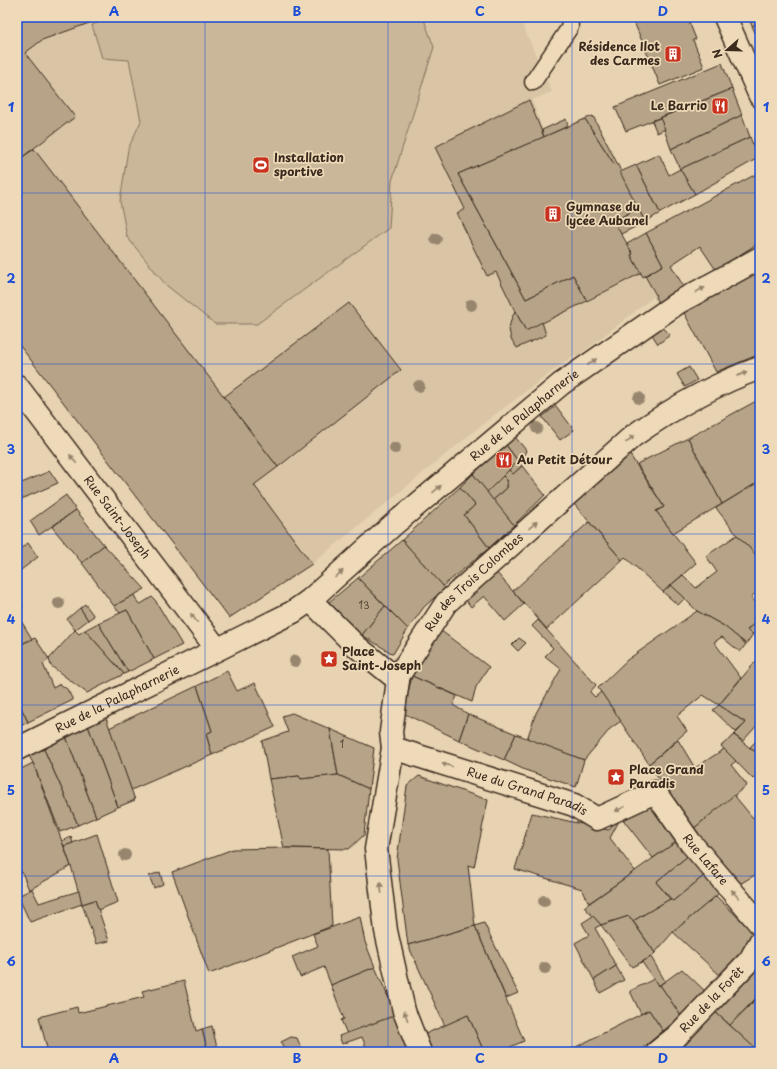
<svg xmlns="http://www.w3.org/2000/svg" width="777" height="1069" viewBox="0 0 777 1069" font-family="'Playpen Sans',sans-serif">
	<rect width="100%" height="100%" fill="#e7d3b2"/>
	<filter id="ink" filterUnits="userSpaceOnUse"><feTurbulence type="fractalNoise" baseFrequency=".025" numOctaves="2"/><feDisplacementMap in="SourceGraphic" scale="8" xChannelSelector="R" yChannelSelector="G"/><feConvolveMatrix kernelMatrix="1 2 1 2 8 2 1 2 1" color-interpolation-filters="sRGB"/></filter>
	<g filter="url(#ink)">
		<polygon fill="#d9c5a5" points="17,17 519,17 552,92 532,100 545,137 572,274 587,302 641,273 643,277 645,276 656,295 577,357 574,355 488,420 312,564 229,618 17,341"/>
		<polygon fill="#cab799" stroke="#82705c" points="113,17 423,17 434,47 392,181 389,228 257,324 215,324 166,285 127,237 120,201 128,149 141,121 129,60 102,58 92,25"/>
		<g fill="#b7a488" stroke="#3b2a1e">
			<polygon points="17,17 106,17 42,40 25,53 75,117 17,161"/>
			<polygon points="632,17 687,17 696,39 693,40 704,67 660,85"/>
			<polygon points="748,17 760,17 760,22 752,26"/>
			<polygon points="760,22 760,43 752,26"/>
			<polygon points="722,63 732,89 626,131 615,107"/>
			<polygon points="732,89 742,115 671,149 660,118"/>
			<polygon points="529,100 544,137 458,174 526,299 573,275 587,301 526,331 515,311 496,272 487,276 457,213 465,209 435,147"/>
			<polygon points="742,115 750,137 680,169 671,149"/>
			<polygon points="593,116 617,163 614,164 585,119"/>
			<polygon points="660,118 665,129 657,133 652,121"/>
			<polygon points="566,119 568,126 544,137 542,130"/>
			<polygon points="585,119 614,164 617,163 638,208 614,221 633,254 631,255 641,273 587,301 573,275 526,299 458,174"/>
			<polygon points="750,137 758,158 695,194 680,169"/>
			<polygon points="34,149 278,467 254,485 312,564 229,618 17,342 17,161"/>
			<polygon points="659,154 669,175 680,169 695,194 660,213 636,165"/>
			<polygon points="636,165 660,213 645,222 620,172"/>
			<polygon points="760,172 760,242 716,270 700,246 671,265 685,289 660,305 655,297 656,295 645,276 663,265 646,233"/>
			<polygon points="638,208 645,222 621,234 614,221"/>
			<polygon points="646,233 663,265 643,277 631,255 633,254 627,244"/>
			<polygon points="760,264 760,354 716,372 682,309"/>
			<polygon points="349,303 401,370 278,467 224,397"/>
			<polygon points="515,311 526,331 542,322 546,335 517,348 511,339 509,329 511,320"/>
			<polygon points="661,325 670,335 658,344 651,333"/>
			<polygon points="689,367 697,380 685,387 677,374"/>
			<polygon points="760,399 760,481 722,504 688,438"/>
			<polygon points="556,406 574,430 560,440 542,417"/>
			<polygon points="515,437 526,450 524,456 518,461 506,445"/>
			<polygon points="688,438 722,504 673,533 656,511 664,507 637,464"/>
			<polygon points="506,445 518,461 487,492 473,474"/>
			<polygon points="630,455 664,507 656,511 696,563 663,592 625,557 622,560 574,504"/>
			<polygon points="518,461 522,466 513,474 509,470"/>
			<polygon points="522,466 545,495 514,525 493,500 507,488 507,480 503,476 509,470 513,474"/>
			<polygon points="50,471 58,483 17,501 17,485"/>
			<polygon points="473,474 514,525 489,548 464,515 475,505 460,487"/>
			<polygon points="503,476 507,480 507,488 493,500 487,492"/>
			<polygon points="760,481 760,559 737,535 716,508"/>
			<polygon points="460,487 475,505 464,515 489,548 443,586 402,540"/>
			<polygon points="66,495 76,510 39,535 30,521"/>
			<polygon points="76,510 104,545 82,563 52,527"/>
			<polygon points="589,522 622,560 547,629 513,591"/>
			<polygon points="737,535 760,559 760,589 751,597 760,608 760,618 747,630 753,634 746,644 724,626 697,611 671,585 683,575 696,588 717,572 706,556"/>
			<polygon points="402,540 445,588 424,607 408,629 358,578"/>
			<polygon points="28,543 38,557 17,573 17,551"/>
			<polygon points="104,545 145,589 114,606 82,563"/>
			<polygon points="496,572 524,604 505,621 484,596 471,607 466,600"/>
			<polygon points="358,578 385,606 362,635 329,602"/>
			<polygon points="671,585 685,598 678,605 663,592"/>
			<polygon points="134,595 139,605 152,597 155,600 182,645 154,659 127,610 120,613 114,606"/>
			<polygon points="17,596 23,606 18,609 17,608"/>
			<polygon points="85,604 94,616 88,620 80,608"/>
			<polygon points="385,606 408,629 393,654 362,635"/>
			<polygon points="80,608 88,620 75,630 67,619"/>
			<polygon points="127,610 154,659 128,672 98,623"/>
			<polygon points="697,611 724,626 746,644 740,652 722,637 714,642 741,678 719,705 703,695 677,716 687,731 649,764 598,688 627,660"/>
			<polygon points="760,618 760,639 747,630"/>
			<polygon points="20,619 32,639 17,646 17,620"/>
			<polygon points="538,620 596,685 590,692 595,697 601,692 621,721 611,728 584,760 527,739 536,713 561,669 545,656 553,648 532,626"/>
			<polygon points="98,623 128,672 124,674 85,630"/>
			<polygon points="436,627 489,667 476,687 472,702 412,676 415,664"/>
			<polygon points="75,630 79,634 85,630 124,674 87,693 51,666 49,659"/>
			<polygon points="35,638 49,659 43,664 53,688 60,684 67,689 73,700 28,722 17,699 17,646"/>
			<polygon points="519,638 526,643 518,651 512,645"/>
			<polygon points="756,661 760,664 760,724 759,723 743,741 734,735 746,723 719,705"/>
			<polygon points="227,671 237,691 255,683 275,727 212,755 206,734 212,731 197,686"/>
			<polygon points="412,676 457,696 453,705 468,714 459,740 403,713"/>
			<polygon points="197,686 212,731 206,734 212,755 131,790 109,728"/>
			<polygon points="17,699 28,722 17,728"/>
			<polygon points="719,705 746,723 736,732 713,710"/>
			<polygon points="292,713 330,729 338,775 301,779 299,776 269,779 262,741 288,732 282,716"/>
			<polygon points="468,714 516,734 504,760 459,740"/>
			<polygon points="105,715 135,800 118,807 87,723"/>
			<polygon points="87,723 118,807 96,817 65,734"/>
			<polygon points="330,729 374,748 369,789 338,775"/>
			<polygon points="65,734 96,817 78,825 42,745"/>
			<polygon points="516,734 584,760 576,787 525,770 504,760"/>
			<polygon points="734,735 760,756 760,772 753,779 721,746"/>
			<polygon points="758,739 760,741 760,756 750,747"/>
			<polygon points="678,740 695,768 724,749 736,761 731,765 747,785 692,830 649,764"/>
			<polygon points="42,745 78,825 60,832 33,763 27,752"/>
			<polygon points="33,763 71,866 29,890 22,872 17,874 17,771"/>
			<polygon points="338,775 369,789 364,835 349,849 284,848 269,779 299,776 301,779"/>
			<polygon points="419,776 488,800 474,867 468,865 475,926 408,945 397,859 407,786"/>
			<polygon points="734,795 753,818 760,812 760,872 738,885 692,830"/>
			<polygon points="648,803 678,841 653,858 621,817"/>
			<polygon points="532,813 609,830 617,819 621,817 610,838 635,871 589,903 582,889 515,869"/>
			<polygon points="97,834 118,902 98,910 95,900 82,904 71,866 64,846"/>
			<polygon points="71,837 73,843 64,846 62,841"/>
			<polygon points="676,842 689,855 656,882 670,899 633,921 629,916 601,925 584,907"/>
			<polygon points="284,848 328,849 332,926 209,974 172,872 233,849"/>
			<polygon points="689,855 705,875 673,901 656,882"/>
			<polygon points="160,872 163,884 154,888 149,876"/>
			<polygon points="705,875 720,892 716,896 673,932 655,953 633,921 670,899 673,901"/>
			<polygon points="32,889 39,903 79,891 82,904 30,922 18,896"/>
			<polygon points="716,896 756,935 723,978 673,932"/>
			<polygon points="95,900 109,941 96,944 82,904"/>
			<polygon points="593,916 601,925 595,928 616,966 594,980 575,943 589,935 582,923"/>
			<polygon points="629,916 655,953 651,957 632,967 601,925"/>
			<polygon points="360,917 365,942 375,967 331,985 324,967 300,977 292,957 318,946 313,934"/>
			<polygon points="484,923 518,993 506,998 475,926"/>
			<polygon points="475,926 524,1041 510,1047 512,1052 484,1052 468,1015 445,1026 408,945"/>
			<polygon points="651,957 665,981 658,986 642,962"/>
			<polygon points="616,966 624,980 600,993 594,980"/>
			<polygon points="375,967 396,1015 347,1034 341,1020 344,1019 331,985"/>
			<polygon points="753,967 760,974 760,994 730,1025 713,1010"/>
			<polygon points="682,969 707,993 681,1016 660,985"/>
			<polygon points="654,979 658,986 660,985 681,1016 663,1031 649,1010 641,1014 630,991"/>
			<polygon points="184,981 196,1031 202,1029 208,1052 48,1052 39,1017 77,1007 78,1013 144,997 142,991"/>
			<polygon points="755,1000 760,1007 760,1052 758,1052 730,1025"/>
			<polygon points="649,1010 663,1031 638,1052 566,1052"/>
			<polygon points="713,1010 757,1050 758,1052 689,1052 681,1044"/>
			<polygon points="396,1015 411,1052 368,1052 362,1037 342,1044 339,1036"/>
			<polygon points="468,1015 484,1052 473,1052 471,1047 458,1052 432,1052 423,1035"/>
			<polygon points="212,1026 218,1052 208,1052 202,1029"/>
			<polygon points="291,1037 297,1038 302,1050 296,1052 285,1052 281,1042"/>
			<polygon points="681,1044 689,1052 673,1052"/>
		</g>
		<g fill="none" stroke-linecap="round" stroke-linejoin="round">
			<g stroke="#3b2a1e" stroke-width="19">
				<polyline id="service" points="533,82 570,27 569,17"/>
			</g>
			<g stroke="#3b2a1e" stroke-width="25">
				<g id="minor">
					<polyline points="725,17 760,96"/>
					<path id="s1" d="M17 386 217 649"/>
					<polyline points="310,600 356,646 398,680"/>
					<path id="s2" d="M393 748 574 805 597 819 655 792 690 842 760 924"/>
					<path id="s3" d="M17 749 293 612 310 600 393 525 561 384 679 302 760 258"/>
					<path id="s4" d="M420 1052 404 1011 386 931 376 849 393 748 391 732 398 680 399 675 446 603 633 436C673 408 714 384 760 368"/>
					<path id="s5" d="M657 1052 677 1036 750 960 760 942"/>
				</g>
			</g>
			<use href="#service" stroke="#eedab8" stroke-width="16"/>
			<use href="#minor" stroke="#eedab8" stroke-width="22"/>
		</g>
		<g fill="#98856e">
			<circle cx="436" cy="239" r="6"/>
			<circle cx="471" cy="305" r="6"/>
			<circle cx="419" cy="386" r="6"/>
			<circle cx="639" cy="398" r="6"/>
			<circle cx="537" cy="428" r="6"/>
			<circle cx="395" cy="448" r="6"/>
			<circle cx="59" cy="603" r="6"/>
			<circle cx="295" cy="661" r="6"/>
			<circle cx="125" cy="855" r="6"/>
			<circle cx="544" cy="901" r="6"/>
			<circle cx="545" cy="968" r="6"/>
		</g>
		<defs><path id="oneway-solid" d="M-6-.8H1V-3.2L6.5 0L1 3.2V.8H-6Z"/></defs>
		<g fill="#94826b">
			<use href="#oneway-solid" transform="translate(700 290) rotate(-28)"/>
			<use href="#oneway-solid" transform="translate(592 362) rotate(-35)"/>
			<use href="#oneway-solid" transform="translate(742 374) rotate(-21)"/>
			<use href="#oneway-solid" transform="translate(630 439) rotate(-41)"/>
			<use href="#oneway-solid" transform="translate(73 459) rotate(-127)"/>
			<use href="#oneway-solid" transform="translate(437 489) rotate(-40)"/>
			<use href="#oneway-solid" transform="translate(533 525) rotate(-41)"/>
			<use href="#oneway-solid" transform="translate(339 574) rotate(-42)"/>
			<use href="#oneway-solid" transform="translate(194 618) rotate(-127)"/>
			<use href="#oneway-solid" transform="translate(447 765) rotate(-162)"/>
			<use href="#oneway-solid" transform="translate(620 809) rotate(154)"/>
			<use href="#oneway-solid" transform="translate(381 888) rotate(-97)"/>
			<use href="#oneway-solid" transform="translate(735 894) rotate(-130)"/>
			<use href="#oneway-solid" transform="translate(406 1016) rotate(-110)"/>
		</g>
	</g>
	<path fill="none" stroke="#1d4ed8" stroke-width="1" stroke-opacity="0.55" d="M205 17V1052M388 17V1052M572 17V1052M17 193H760M17 364H760M17 534H760M17 705H760M17 876H760"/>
	<defs>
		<g id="building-square" transform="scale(0.9)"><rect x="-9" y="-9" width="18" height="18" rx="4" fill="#c8321e" stroke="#eedab8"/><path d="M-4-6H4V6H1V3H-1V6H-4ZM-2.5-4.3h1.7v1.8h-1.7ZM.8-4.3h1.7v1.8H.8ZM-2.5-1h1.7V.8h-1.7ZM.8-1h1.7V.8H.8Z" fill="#fff"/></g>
		<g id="restaurant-square" transform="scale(0.9)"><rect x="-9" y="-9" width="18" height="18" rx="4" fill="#c8321e" stroke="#eedab8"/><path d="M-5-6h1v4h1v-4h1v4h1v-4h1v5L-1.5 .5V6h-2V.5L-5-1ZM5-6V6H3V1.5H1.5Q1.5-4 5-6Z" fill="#fff"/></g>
		<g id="stadium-square" transform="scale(0.9)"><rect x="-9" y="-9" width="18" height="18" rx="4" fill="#c8321e" stroke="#eedab8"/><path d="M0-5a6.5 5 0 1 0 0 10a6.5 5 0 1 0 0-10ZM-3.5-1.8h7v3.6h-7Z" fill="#fff"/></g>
		<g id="sight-square" transform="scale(0.9)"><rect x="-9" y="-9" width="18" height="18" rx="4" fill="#c8321e" stroke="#eedab8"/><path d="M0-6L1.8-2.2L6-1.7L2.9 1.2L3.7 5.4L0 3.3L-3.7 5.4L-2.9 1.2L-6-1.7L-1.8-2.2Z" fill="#fff"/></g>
	</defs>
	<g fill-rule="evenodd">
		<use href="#building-square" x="673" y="54"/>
		<use href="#restaurant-square" x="720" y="106"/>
		<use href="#stadium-square" x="261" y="165"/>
		<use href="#building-square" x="553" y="214"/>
		<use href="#restaurant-square" x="504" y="460"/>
		<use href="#sight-square" x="329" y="659"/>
		<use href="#sight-square" x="616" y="777"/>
	</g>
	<g text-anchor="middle" stroke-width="3.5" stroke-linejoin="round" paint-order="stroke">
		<g font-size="10" fill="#5a4838">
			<text x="364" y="609">13</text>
			<text x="342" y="748">1</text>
		</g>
		<g font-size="12" font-weight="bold" fill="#3b2a1e" stroke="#eedab8" text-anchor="start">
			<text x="660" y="51" text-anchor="end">Résidence Ilot<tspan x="660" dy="14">des Carmes</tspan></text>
			<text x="707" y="110" text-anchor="end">Le Barrio</text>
			<text x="274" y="162">Installation<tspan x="274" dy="14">sportive</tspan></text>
			<text x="566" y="211">Gymnase du<tspan x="566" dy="14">lycée Aubanel</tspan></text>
			<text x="517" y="464">Au Petit Détour</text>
			<text x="342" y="656">Place<tspan x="342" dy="14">Saint-Joseph</tspan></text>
			<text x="629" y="774">Place Grand<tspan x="629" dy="14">Paradis</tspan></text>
		</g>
		<g font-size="12" fill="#3b2a1e" stroke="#eedab8">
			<text dy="4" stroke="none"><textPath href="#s3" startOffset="612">Rue de la Palapharnerie</textPath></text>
			<text dy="4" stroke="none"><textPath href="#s1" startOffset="165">Rue Saint-Joseph</textPath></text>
			<text dy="4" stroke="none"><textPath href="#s4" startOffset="505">Rue des Trois Colombes</textPath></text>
			<text dy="4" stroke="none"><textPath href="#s3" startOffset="112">Rue de la Palapharnerie</textPath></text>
			<text dy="4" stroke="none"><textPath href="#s2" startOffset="141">Rue du Grand Paradis</textPath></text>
			<text dy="4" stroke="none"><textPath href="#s2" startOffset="365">Rue Lafare</textPath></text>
			<text dy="4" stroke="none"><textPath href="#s5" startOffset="76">Rue de la Forêt</textPath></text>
		</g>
	</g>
	<rect width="777" height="1069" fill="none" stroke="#eedab8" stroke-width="44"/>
	<g transform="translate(727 50) rotate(250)" stroke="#eedab8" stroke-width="3" paint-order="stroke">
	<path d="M0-3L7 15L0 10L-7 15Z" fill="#3b2a1e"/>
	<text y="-6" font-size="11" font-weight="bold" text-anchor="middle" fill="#3b2a1e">N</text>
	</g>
	<rect x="22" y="22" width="733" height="1025" fill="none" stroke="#1d4ed8" stroke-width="1.5"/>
	<g font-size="13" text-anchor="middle" font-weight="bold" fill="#1d4ed8">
		<text x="114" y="16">A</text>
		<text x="297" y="16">B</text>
		<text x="480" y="16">C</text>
		<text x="663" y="16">D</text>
		<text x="11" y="112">1</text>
		<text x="766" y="112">1</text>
		<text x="11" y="283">2</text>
		<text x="766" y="283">2</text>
		<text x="11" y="454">3</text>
		<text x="766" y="454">3</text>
		<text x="11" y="624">4</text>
		<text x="766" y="624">4</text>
		<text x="11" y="795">5</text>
		<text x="766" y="795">5</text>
		<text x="11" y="966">6</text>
		<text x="766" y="966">6</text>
		<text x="114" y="1063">A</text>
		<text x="297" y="1063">B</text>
		<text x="480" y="1063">C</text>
		<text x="663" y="1063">D</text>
	</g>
</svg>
